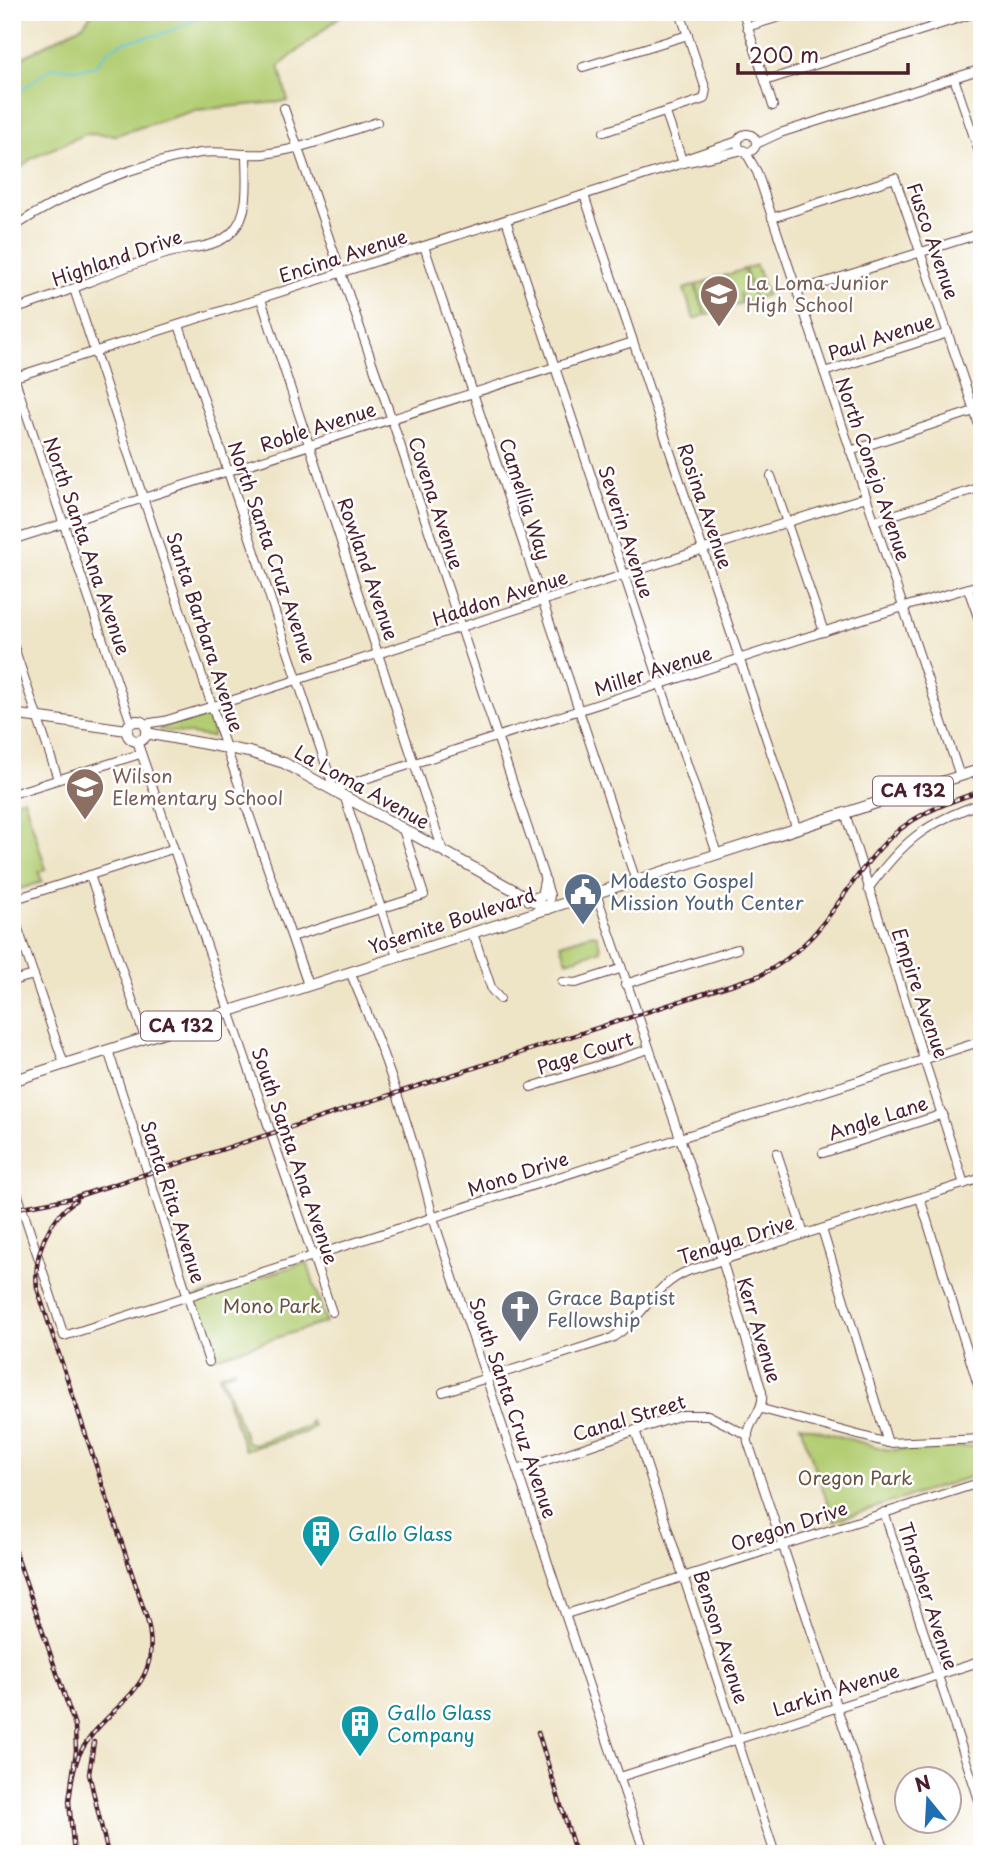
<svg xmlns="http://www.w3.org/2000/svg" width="994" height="1866" viewBox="0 0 994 1866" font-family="'Playpen Sans',sans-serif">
	<rect width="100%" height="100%" fill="#fff"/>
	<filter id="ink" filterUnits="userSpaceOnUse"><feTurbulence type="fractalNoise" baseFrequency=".0143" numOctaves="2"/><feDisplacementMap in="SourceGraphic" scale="14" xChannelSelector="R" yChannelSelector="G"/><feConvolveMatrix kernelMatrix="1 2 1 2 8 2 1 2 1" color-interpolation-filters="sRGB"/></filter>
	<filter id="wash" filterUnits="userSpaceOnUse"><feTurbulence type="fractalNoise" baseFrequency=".00686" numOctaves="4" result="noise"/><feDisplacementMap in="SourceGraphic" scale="28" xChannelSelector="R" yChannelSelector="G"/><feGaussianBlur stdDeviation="1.57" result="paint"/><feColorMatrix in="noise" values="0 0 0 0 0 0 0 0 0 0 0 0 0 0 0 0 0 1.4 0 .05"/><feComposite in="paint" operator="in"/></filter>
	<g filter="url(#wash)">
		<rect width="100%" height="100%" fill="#eee4c6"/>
		<g fill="#b2cd72" stroke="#7e764e" stroke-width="2">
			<polygon points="93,12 345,12 279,66 288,101 196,110 116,135 85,134 32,158 12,175 12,63 83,25"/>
			<polygon points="756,265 767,295 755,299 745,269"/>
			<polygon points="744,269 754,299 743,303 739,292 742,303 731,307 721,277"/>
			<polygon points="719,277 730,307 718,311 708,281"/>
			<polygon points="707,281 717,311 706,315 696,285"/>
			<polygon points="695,285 705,315 694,319 684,289"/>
			<polygon points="206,714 214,733 211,737 160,730 161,727"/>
			<polygon points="24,798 46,869 39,872 42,882 14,891 12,802"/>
			<polygon points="592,934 597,935 601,950 567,961 561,944"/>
			<polygon points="307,1262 326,1322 213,1358 194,1298"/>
			<polygon points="234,1368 235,1371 222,1375 247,1442 254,1444 308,1426 310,1421 314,1426 306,1432 245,1450 219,1375"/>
			<polygon points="800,1425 888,1450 981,1446 982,1473 834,1521"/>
		</g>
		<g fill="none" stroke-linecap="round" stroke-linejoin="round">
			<path stroke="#5dc5da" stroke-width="2" d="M12 97 52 67 80 69 96 66C116 35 135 42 164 33 181 28 198 18 216 12"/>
		</g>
	</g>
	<g filter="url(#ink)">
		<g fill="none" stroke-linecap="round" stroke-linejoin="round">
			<g stroke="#633d42" stroke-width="10">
				<g id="minor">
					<polyline points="743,12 773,106"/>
					<polyline points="747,27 796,12"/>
					<polyline points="583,67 688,35"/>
					<polyline points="954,78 982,161"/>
					<polyline points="765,81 978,12"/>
					<polyline points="284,108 392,420 550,895 548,909"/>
					<polyline points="666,113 683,163"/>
					<polyline points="604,132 704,99 706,90 680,12"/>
					<circle cx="747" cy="143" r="9"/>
					<polyline points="756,144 780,133 982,69"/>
					<polyline points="745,151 757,172 960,776"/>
					<polyline points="683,163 688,158 738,141"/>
					<polyline points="584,195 796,827"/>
					<polyline points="772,218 895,178 982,434"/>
					<polyline points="506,220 717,854"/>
					<path d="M12 228C68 191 134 164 200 153 221 150 242 156 264 154 303 149 340 134 377 122"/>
					<polyline points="424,246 636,881"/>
					<polyline points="74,289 222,736 308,985"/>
					<polyline points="797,291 982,233"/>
					<polyline points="261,299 443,851"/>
					<path d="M12 310C67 295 118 266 173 252 193 247 217 248 233 231 251 211 246 179 246 154"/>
					<polyline points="179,325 334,789 863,619 982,584"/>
					<polyline points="824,372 948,333"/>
					<polyline points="14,377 131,723"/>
					<polyline points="12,378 683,163 743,150"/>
					<polyline points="850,451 974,411"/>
					<polyline points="771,476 824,632"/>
					<polyline points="874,521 982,487"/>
					<polyline points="12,540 633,342"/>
					<polyline points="968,589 982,628"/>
					<polyline points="12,641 58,779"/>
					<polyline points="143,724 164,721 256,693 866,497"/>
					<polyline points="137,741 332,1312"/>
					<polyline points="12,794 140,754"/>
					<polyline points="344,795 397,957"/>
					<polyline points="845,813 964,1184"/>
					<polyline points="90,875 145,1038"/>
					<path d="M868 889C903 841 925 823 982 803"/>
					<path d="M596 893 722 1260 762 1392C765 1413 745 1422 748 1442L886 1854"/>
					<polyline points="12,900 172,849"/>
					<polyline points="12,911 64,1064"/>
					<polyline points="473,933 492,990 500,999"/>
					<polyline points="292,937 424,895 403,829"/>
					<path d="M350 972C384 1051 413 1134 433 1218L645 1854"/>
					<polyline points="12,981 34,975"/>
					<polyline points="562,982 576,983 620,969"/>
					<polyline points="625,984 737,949"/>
					<polyline points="108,1050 209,1362"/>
					<polyline points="531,1087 649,1049"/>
					<polyline points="777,1153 804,1234"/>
					<polyline points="823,1153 943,1114"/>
					<polyline points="12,1177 64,1336 982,1041"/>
					<polyline points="920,1198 982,1398"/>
					<polyline points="822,1229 888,1443"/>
					<path d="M443 1392 612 1338C643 1319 653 1285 688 1271L982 1178"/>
					<polyline points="762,1409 888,1443 982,1439"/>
					<polyline points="635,1430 775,1854"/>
					<polyline points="517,1470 682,1415 708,1415 747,1435"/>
					<polyline points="884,1512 982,1809"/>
					<polyline points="566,1614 982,1482"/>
					<polyline points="620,1777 982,1661"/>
					<polyline points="978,1854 982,1853"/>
				</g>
			</g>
			<g stroke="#633d42" stroke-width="12">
				<g id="major">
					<polyline points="12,714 127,730"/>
					<circle cx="137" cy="731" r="10"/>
					<polyline points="146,733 249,752 284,763 548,909"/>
					<polyline points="529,900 542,896 545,881"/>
					<polyline points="12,1081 982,769"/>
				</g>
			</g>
			<use href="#minor" stroke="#fff" stroke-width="8"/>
			<use href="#major" stroke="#fff" stroke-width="10"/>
			<g stroke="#4a1f2b" stroke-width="4.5">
				<g id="rail">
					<path d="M12 1209 72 1198 761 975C824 942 836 897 880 848 907 817 944 803 982 791"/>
					<polyline points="12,1542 75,1726 76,1751 69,1801 74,1854"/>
					<polyline points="538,1732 576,1854"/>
					<polyline points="94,1742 89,1774 108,1854"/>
					<path d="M72 1779C74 1770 76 1761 80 1753 108 1701 166 1692 147 1619L37 1288C33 1254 48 1219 76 1200"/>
				</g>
			</g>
			<use href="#rail" stroke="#fff" stroke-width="2" stroke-dasharray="5" stroke-linecap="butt"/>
		</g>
	</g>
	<defs>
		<g id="school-pin" transform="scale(2.0125)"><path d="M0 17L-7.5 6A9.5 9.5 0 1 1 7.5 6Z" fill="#8d6e63" stroke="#fff"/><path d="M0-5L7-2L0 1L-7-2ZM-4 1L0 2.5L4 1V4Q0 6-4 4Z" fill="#fff"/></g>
		<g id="civic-pin" transform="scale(2.0125)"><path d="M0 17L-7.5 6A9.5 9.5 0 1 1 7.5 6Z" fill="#5c6f8a" stroke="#fff"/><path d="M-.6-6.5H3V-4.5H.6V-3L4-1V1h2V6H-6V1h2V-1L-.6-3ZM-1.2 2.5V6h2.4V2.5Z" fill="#fff"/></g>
		<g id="church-pin" transform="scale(2.0125)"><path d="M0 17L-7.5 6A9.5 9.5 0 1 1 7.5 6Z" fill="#6b7280" stroke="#fff"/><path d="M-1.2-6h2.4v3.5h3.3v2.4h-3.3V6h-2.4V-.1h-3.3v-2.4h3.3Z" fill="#fff"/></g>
		<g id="building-pin" transform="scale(2.0125)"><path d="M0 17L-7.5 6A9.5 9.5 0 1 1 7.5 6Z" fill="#0f9aa8" stroke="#fff"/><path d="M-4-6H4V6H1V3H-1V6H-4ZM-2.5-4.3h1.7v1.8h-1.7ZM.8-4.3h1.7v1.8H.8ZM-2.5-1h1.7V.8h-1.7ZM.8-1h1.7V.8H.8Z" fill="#fff"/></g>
	</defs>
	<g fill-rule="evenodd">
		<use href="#school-pin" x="719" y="294"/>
		<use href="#school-pin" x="85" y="787"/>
		<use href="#civic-pin" x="583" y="892"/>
		<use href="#church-pin" x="520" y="1309"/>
		<use href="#building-pin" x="321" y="1534"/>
		<use href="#building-pin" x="360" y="1724"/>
	</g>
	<g text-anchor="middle" stroke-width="5" stroke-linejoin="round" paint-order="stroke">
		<g fill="#fff" stroke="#80626b" stroke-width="2">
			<rect x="873" y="776.5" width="80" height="29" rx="5"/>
			<rect x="141" y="1011.5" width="80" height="29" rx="5"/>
		</g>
		<g font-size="18" font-weight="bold" fill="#4a1f2b">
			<text x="913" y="797">CA 132</text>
			<text x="181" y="1032">CA 132</text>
		</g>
		<g font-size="19" fill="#4a1f2b" stroke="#fff">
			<text transform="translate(933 241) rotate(71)" y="7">Fusco Avenue</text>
			<text transform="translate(343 256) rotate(-18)" y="7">Encina Avenue</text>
			<text transform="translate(117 258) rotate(-19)" y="7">Highland Drive</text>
			<text transform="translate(881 337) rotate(-18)" y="7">Paul Avenue</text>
			<text transform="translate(318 427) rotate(-18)" y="7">Roble Avenue</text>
			<text transform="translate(873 469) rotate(71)" y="7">North Conejo Avenue</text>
			<text transform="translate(525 499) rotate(72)" y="7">Camellia Way</text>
			<text transform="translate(436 503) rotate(72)" y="7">Covena Avenue</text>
			<text transform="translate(705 506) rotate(71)" y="7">Rosina Avenue</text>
			<text transform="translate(626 532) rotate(72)" y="7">Severin Avenue</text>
			<text transform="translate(87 546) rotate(71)" y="7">North Santa Ana Avenue</text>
			<text transform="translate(272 552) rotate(71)" y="7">North Santa Cruz Avenue</text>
			<text transform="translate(368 569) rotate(71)" y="7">Rowland Avenue</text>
			<text transform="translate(500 598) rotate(-18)" y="7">Haddon Avenue</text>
			<text transform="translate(205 632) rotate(72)" y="7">Santa Barbara Avenue</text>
			<text transform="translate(653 671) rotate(-18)" y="7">Miller Avenue</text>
			<text transform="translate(362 787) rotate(29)" y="7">La Loma Avenue</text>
			<text transform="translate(452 921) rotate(-18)" y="7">Yosemite Boulevard</text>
			<text transform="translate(920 993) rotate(71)" y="7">Empire Avenue</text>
			<text transform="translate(585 1053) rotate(-18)" y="7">Page Court</text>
			<text transform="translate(878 1118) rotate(-18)" y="7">Angle Lane</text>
			<text transform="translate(295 1156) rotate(71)" y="7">South Santa Ana Avenue</text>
			<text transform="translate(518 1174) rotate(-18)" y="7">Mono Drive</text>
			<text transform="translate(173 1202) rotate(72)" y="7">Santa Rita Avenue</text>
			<text transform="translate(736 1240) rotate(-18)" y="7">Tenaya Drive</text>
			<text transform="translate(759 1330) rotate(73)" y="7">Kerr Avenue</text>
			<text transform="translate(513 1408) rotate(71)" y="7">South Santa Cruz Avenue</text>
			<text transform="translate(629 1418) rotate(-17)" y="7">Canal Street</text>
			<text transform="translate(789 1526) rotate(-18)" y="7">Oregon Drive</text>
			<text transform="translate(928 1596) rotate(72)" y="7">Thrasher Avenue</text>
			<text transform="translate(721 1637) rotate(72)" y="7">Benson Avenue</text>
			<text transform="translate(836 1690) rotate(-18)" y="7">Larkin Avenue</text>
		</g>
		<g font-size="19" fill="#785e54" stroke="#fff" text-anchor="start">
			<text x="746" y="290">La Loma Junior<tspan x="746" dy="22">High School</tspan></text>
			<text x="112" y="783">Wilson<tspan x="112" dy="22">Elementary School</tspan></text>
		</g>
		<g font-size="19" fill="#4e5e75" stroke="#fff" text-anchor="start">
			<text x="610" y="888">Modesto Gospel<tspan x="610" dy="22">Mission Youth Center</tspan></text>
		</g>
		<g font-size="19" fill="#5b616d" stroke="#fff" text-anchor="start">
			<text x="547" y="1305">Grace Baptist<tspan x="547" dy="22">Fellowship</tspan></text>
		</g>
		<g font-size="19" fill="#695340" stroke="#fff">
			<text x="272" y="1313">Mono Park</text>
			<text x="855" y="1485">Oregon Park</text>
		</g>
		<g font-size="19" fill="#0d838f" stroke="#fff" text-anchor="start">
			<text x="348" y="1541">Gallo Glass</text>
			<text x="387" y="1720">Gallo Glass<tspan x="387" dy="22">Company</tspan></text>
		</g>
	</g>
	<rect width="994" height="1866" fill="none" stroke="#fff" stroke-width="42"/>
	<g transform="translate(928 1800) rotate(342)"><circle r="33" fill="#ffffff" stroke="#b7a5aa" stroke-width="2"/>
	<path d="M0-5L12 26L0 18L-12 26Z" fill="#1f6fb2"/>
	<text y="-10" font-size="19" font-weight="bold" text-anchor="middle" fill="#4a1f2b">N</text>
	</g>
	<path d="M738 63v10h170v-10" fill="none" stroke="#4a1f2b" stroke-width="3.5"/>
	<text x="749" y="63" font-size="21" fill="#4a1f2b" stroke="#ffffff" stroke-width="5" paint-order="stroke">200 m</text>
</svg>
